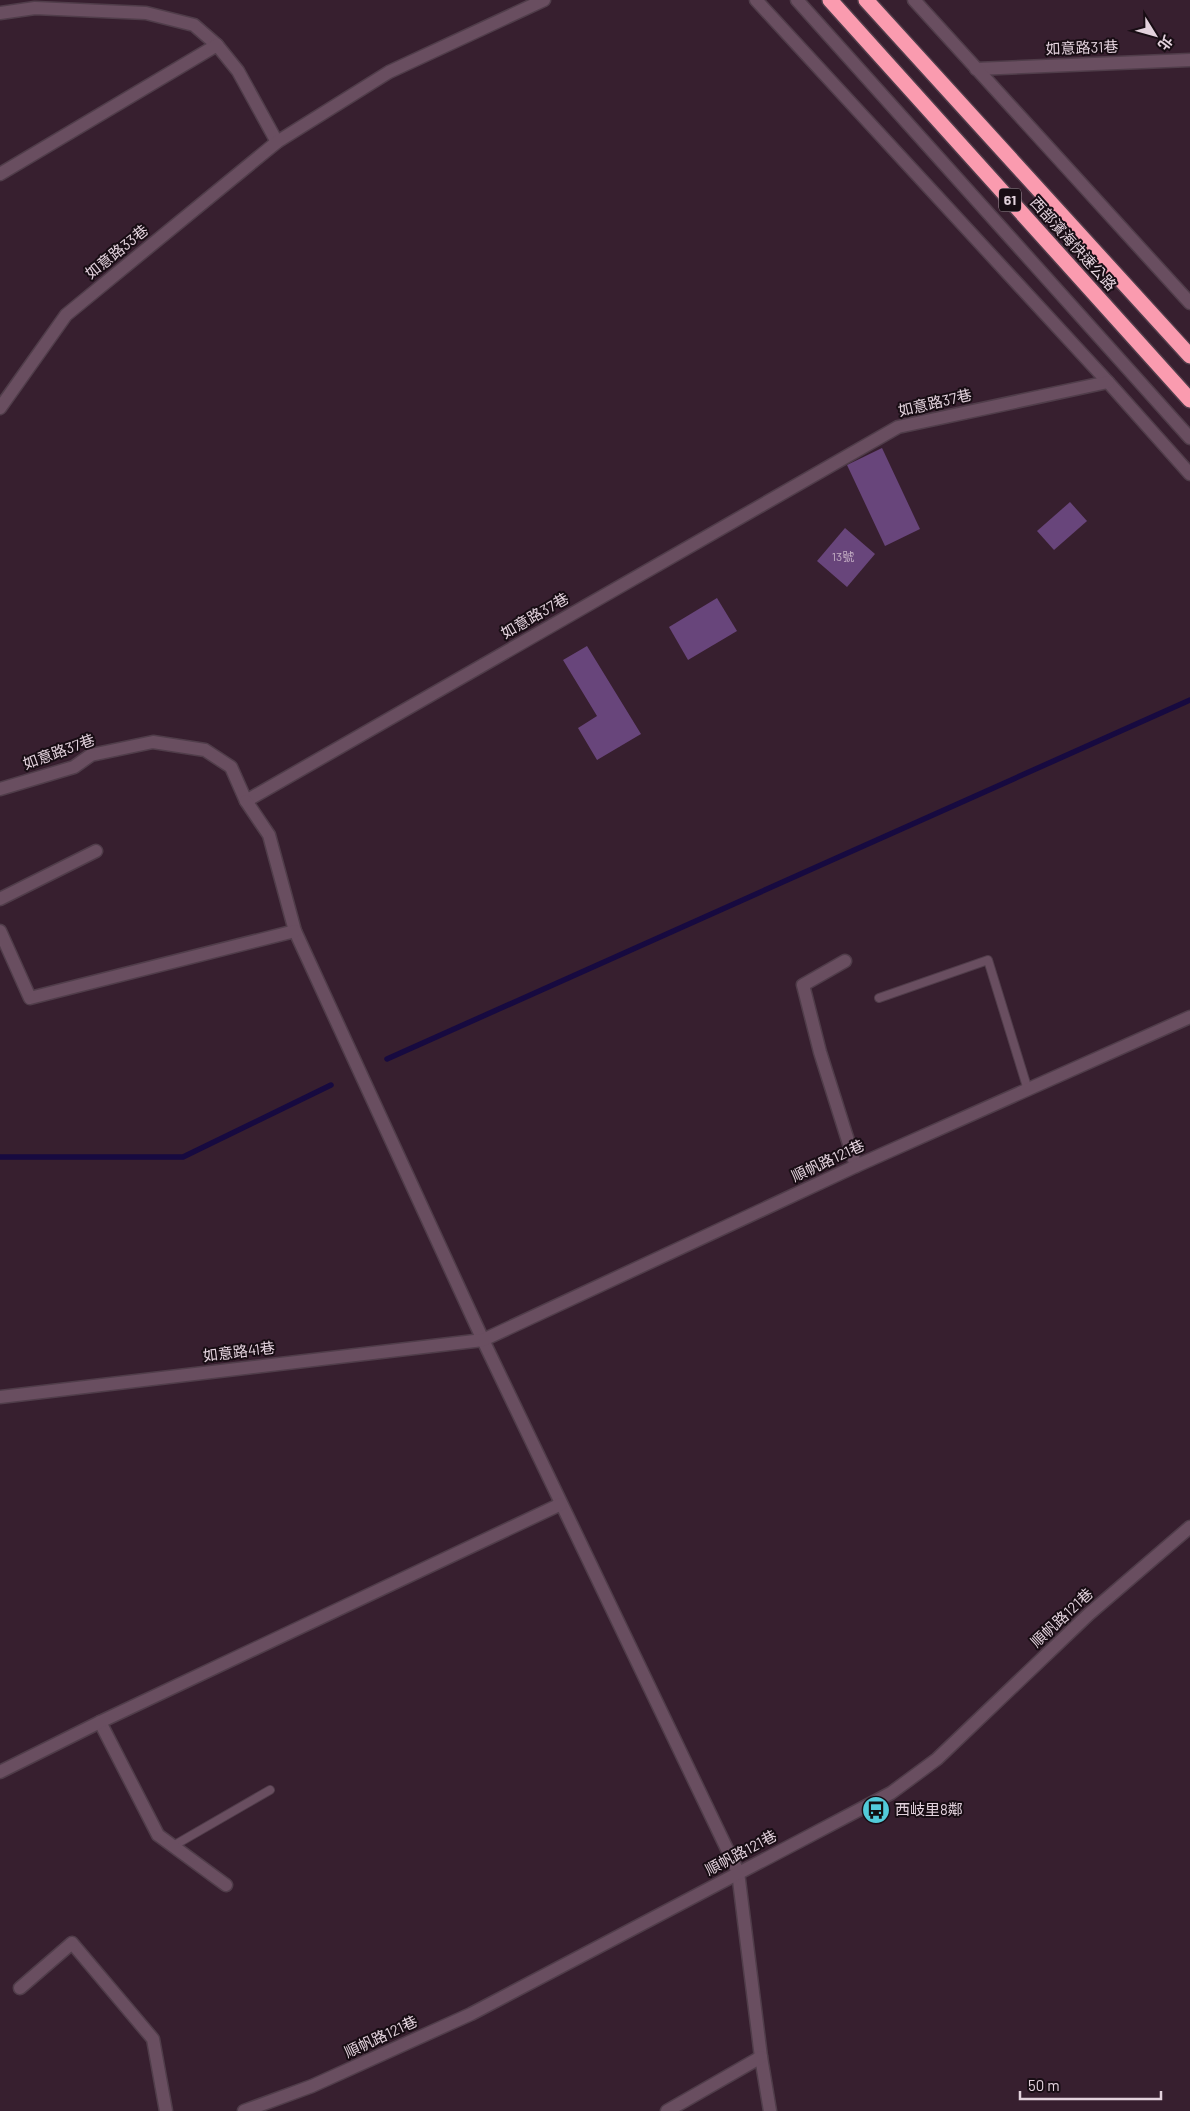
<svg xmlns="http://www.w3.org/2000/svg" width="1190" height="2111" viewBox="0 0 1190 2111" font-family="Barlow,'Noto Sans TC',sans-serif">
	<rect width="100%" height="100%" fill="#371f2f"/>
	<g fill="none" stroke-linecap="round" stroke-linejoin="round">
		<g stroke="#170a40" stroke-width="5.5">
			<polyline points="387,1059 1190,700"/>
			<polyline points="0,1157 183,1157 331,1085"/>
		</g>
	</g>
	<g fill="#68457b">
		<polygon points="882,448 920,529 885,546 847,465"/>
		<polygon points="1070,502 1087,521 1054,550 1037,531"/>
		<polygon points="845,528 875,554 847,587 817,561"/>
		<polygon points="717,598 737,631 688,660 669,627"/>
		<polygon points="587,646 641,734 597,760 578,728 597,716 563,660"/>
	</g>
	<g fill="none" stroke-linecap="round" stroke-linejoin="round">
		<g stroke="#503d4a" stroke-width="10">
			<g id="lane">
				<polyline points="879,998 988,960 1028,1090"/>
				<polyline points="173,1846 270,1790"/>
			</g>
		</g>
		<g stroke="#503d4a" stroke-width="15">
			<g id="street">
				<polyline points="756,0 1108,382 1190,474"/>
				<polyline points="0,13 35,8 146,13 194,25 217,45"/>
				<polyline points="976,69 1190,60"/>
				<polyline points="0,174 217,45 238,71 277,142"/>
				<polyline points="0,408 66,315 277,142 389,72 544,0"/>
				<polyline points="0,789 74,767 91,755 153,742 205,750 231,767 246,801 898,427 1108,382"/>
				<polyline points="246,801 269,835 295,931 483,1340 738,1872 761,2057 770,2111"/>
				<polyline points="0,899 96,851"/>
				<polyline points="0,931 30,998 295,931"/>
				<polyline points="845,961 803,985 820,1052 856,1166"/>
				<polyline points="0,1397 483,1340 856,1166 1190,1017"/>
				<polyline points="100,1722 158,1835 226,1885"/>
				<polyline points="0,1772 100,1722 561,1504"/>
				<polyline points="20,1988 72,1943 153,2039 166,2111"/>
				<polyline points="244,2111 312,2086 471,2014 891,1793 937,1759 1089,1614 1190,1527"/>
				<polyline points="667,2111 761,2057"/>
			</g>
		</g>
		<g stroke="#503d4a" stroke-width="15">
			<g id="secondary">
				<polyline points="797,0 1190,438"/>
				<polyline points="914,0 1190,303"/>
			</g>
		</g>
		<g stroke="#503d4a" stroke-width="18">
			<g id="highway">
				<polyline points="830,0 1190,400"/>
				<polyline points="866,0 1190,356"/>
			</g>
		</g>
		<use href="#lane" stroke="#694e60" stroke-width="8"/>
		<use href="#street" stroke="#694e60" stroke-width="12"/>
		<use href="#secondary" stroke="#694e60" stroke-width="12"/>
		<use href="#highway" stroke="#fa9baf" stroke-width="15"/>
	</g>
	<defs>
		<g id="bus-disc" transform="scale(1.4375)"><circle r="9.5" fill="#52cbd9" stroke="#180d14"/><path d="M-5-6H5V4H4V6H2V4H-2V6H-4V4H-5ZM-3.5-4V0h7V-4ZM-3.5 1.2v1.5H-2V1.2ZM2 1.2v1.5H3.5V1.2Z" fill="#111"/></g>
	</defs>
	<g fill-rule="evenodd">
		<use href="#bus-disc" x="876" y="1810"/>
	</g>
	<g text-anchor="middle" stroke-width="4" stroke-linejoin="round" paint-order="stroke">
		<g font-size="12" fill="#c4afc4">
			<text x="843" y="561">13號</text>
		</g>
		<rect fill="#180d14" stroke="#a697a1" stroke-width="1" x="999" y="188.5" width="22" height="23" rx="4"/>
		<g font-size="14" font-weight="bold" fill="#e3d2dd">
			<text x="1010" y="205">61</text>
		</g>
		<g font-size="15" fill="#e3d2dd" stroke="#180d14">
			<text transform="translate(1082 48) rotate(-2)" y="5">如意路31巷</text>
			<text transform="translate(1073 244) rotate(48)" y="5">西部濱海快速公路</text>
			<text transform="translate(117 252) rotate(-39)" y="5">如意路33巷</text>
			<text transform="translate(935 403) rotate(-13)" y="5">如意路37巷</text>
			<text transform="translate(535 616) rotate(-30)" y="5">如意路37巷</text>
			<text transform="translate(59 752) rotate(-20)" y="5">如意路37巷</text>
			<text transform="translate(828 1161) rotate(-25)" y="5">順帆路121巷</text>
			<text transform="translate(239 1352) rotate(-7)" y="5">如意路41巷</text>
			<text transform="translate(1062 1618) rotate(-43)" y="5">順帆路121巷</text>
			<text transform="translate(741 1853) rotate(-28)" y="5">順帆路121巷</text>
			<text transform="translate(381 2037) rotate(-25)" y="5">順帆路121巷</text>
		</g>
		<g font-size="15" fill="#e3d2dd" stroke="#180d14" text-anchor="start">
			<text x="895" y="1815">西岐里8鄰</text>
		</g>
	</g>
	<g transform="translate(1155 35) rotate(127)" stroke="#180d14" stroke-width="4" paint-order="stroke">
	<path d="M0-4L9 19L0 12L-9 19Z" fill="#e3d2dd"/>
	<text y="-8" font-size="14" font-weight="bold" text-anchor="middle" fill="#e3d2dd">北</text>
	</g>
	<path d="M1020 2091v8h141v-8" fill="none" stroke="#e3d2dd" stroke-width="2.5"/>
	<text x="1028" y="2091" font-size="15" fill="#e3d2dd" stroke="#180d14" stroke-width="4" paint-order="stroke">50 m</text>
</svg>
